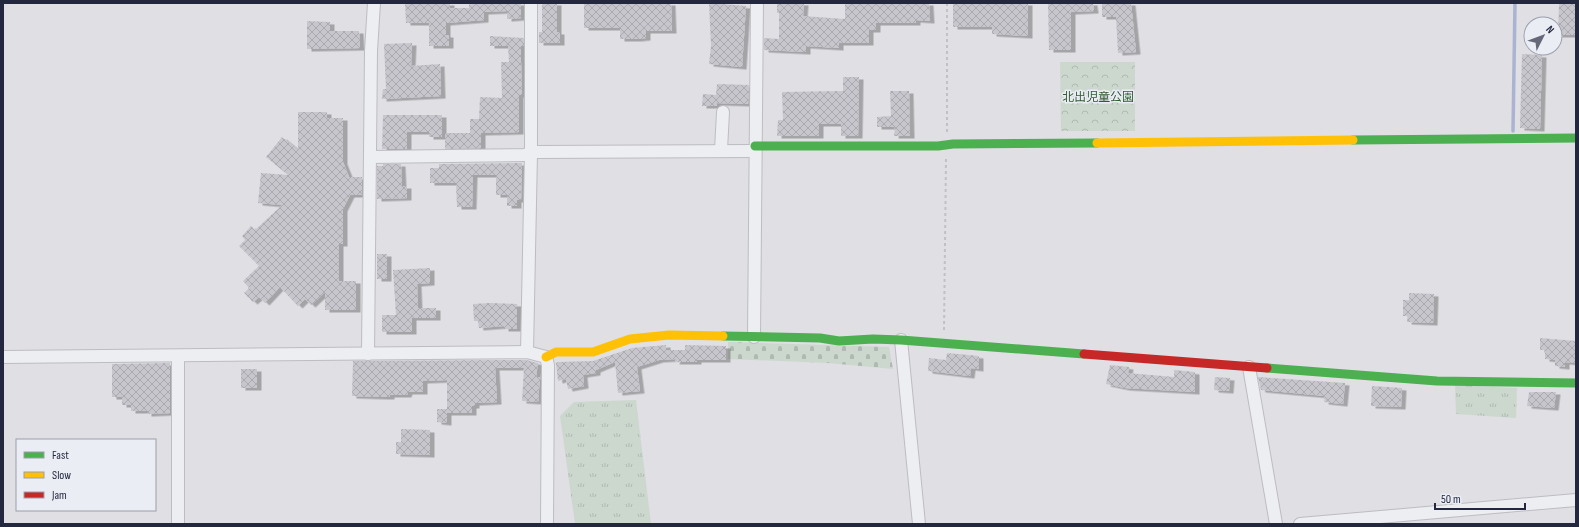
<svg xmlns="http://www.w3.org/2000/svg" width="1579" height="527" viewBox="0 0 1579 527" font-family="'Sofia Sans Condensed','Noto Sans JP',sans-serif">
	<defs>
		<pattern id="grass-tufts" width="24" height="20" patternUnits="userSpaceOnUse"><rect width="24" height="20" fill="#ccd8ce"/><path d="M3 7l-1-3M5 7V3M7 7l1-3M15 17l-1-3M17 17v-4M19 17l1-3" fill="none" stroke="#afb9b2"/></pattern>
		<pattern id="cemetery-stones" width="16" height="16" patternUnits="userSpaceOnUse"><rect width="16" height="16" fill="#ccd8ce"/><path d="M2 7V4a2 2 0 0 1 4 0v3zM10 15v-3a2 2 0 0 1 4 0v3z" fill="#afb9b2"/></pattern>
		<pattern id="park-crowns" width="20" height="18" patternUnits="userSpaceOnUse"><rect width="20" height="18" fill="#ccd8ce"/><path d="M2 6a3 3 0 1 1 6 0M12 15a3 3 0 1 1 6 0" fill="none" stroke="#afb9b2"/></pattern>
		<pattern id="building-cross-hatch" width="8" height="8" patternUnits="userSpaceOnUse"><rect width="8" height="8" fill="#c6c6cc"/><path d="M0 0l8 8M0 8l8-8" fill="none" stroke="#aaaab0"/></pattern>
		<filter id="shadow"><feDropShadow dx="4.5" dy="2.5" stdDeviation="0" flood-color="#0004"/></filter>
	</defs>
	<rect width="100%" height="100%" fill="#dfdfe4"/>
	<g fill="url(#grass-tufts)">
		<polygon points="1455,385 1517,388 1516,418 1456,414"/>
		<polygon points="636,400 651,524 575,524 560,416 574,402"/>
	</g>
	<polygon fill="url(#cemetery-stones)" points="728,342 889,347 893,369 828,363 728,359"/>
	<polygon fill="url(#park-crowns)" points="1060,62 1135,62 1135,131 1061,131"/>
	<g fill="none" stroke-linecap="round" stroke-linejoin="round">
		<polyline stroke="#aab4d2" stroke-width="3.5" points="1513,131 1515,3"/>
	</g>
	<g fill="url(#building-cross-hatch)" filter="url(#shadow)">
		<polygon points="405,3 450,3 450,8 469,8 469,3 521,3 521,18 507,19 507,11 484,12 484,20 446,23 446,35 449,35 449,46 429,46 429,23 406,23"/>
		<polygon points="542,3 557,3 557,32 560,32 560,43 539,43 539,32 542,32"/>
		<polygon points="584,3 671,3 672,31 646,31 646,38 637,39 620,39 620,28 584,28"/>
		<polygon points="709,3 746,6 742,67 709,64 711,46"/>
		<polygon points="777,3 804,3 803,16 845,19 845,3 929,3 930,21 916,20 916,23 876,23 876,30 869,30 869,43 839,43 839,48 806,46 806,52 764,50 764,38 779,39 779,13 777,13"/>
		<polygon points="953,3 1028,3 1028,36 992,34 992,27 953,27"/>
		<polygon points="1048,3 1093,3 1094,11 1071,12 1071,50 1049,50"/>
		<polygon points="1102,3 1131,3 1136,52 1118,53 1116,17 1102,17"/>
		<polygon points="1559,3 1576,3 1576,35 1558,35"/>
		<polygon points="307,21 330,22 330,31 359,31 360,48 307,49"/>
		<polygon points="490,36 524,38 524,46 521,46 521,62 522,95 519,95 519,132 481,133 481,148 445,149 445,133 470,133 470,119 479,119 480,97 502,98 501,62 509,62 508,46 490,46"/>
		<polygon points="412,43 411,66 440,64 441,96 382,99 383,89 386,89 384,44"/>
		<polygon points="1522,54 1542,55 1540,129 1520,128"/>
		<polygon points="843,77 859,77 858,136 841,136 841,124 819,124 819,136 777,136 778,120 783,120 782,92 843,91"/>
		<polygon points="717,84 749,85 748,104 717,103 717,106 702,106 703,94 716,95"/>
		<polygon points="890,91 909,91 910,136 894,136 895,127 877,127 877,117 891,116"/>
		<polygon points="298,112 327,112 327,118 343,118 343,162 349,177 362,177 362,195 350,195 343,209 343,244 339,244 339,281 356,281 356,310 325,310 325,292 311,305 305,299 298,306 280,287 265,303 259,297 253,302 244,293 249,288 243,281 259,266 239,246 245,240 242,236 251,226 255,230 282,205 258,203 261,173 288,175 266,157 282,137 298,150"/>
		<polygon points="383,115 442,115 442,137 429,137 429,132 407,132 407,149 382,149"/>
		<polygon points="522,163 521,200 517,200 517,206 507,206 507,195 496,195 496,175 473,175 472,207 457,207 456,183 430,183 430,168 439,168 439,164"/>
		<polygon points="383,164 401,164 402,186 407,186 407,198 377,199 377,166 383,166"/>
		<rect x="377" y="254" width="10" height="25"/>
		<polygon points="430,268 430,283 417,284 418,308 436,308 436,318 412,318 412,332 382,332 382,315 396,315 393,270"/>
		<polygon points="1409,293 1434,294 1433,323 1407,322 1408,316 1403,316 1403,300 1409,300"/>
		<polygon points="490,303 517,304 517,329 504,329 504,326 479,328 478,321 474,321 473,304"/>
		<polygon points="1540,338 1576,341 1576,363 1565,362 1565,367 1555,366 1555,360 1545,359 1545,350 1540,350"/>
		<polygon points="666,345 666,350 685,350 685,345 726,346 726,360 697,360 697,362 675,362 676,359 659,360 637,367 640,391 618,393 615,362 596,370 596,373 583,375 584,386 568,389 566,379 558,381 556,363 558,362 593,361 632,348"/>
		<polygon points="947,353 979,356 979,369 971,368 970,376 928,371 929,358 946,360"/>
		<polygon points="526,360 538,363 536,377 540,377 538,402 522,401 524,368 495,368 497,402 475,403 475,406 472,406 472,413 447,413 447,380 423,381 423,392 408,392 407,395 390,395 390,397 385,397 352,396 353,361"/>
		<polygon points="170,363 170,413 147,414 147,411 131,411 131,405 122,405 122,397 112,397 112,364"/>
		<polygon points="1110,365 1129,367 1128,373 1174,377 1174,370 1195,372 1195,392 1125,388 1106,384"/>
		<rect x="241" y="369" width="16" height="19"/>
		<polygon points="1215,377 1230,378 1229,391 1214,390"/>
		<polygon points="1258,377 1345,383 1343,404 1324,402 1325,396 1261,390"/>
		<polygon points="1372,386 1402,388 1401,407 1371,406"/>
		<polygon points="1529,392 1556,392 1554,408 1527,406"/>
		<polygon points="437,409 447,409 447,423 437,422"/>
		<polygon points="401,429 430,430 430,455 396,454 396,442 401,442"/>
	</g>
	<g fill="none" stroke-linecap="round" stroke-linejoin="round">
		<g stroke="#bcbcc2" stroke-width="14">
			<g id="street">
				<polyline points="721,150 723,112"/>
				<polyline points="371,157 524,155 535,152 755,151"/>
				<polyline points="754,337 757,3"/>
				<polyline points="901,340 919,524"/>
				<polyline points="527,352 531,153 531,3"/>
				<polyline points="368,354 371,51 374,3"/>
				<polyline points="178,356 178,524"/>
				<polyline points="3,357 527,352 546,357 548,365 547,524"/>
				<polyline points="1249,367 1276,524"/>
				<polyline points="1300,524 1576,500"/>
			</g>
		</g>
		<g stroke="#c0c0c7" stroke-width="2" stroke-dasharray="3 3" stroke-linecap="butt">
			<polyline points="947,3 947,132"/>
			<polyline points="944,330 946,158"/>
		</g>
		<use href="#street" stroke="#edeef1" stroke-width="12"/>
		<g stroke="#4caf50" stroke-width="9">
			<polyline points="1353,140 1576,138"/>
			<polyline points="755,146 938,146 953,144 1097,143"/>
			<polyline points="723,336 820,338 839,341 873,339 901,340 1084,354"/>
			<polyline points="1267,368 1437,381 1576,383"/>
		</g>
		<g stroke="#ffc107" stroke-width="9">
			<polyline points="1097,143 1353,140"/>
			<polyline points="546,357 556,352 593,352 630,339 669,335 723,336"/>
		</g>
		<polyline stroke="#c62828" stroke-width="9" points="1084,354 1267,368"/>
	</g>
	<g text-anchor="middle" stroke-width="3" stroke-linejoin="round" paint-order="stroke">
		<g font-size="12" fill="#315b31" stroke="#ebedf5">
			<text x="1098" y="101">北出児童公園</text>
		</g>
	</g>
	<rect width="1579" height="527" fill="none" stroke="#24283e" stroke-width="8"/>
	<rect x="16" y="439" width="140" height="72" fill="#ebedf5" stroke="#9b9eac"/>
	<rect x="24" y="452" width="20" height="6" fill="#4caf50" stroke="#9b9eac"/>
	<text x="52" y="459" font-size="12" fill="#24283e">Fast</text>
	<rect x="24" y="472" width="20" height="6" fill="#ffc107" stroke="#9b9eac"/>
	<text x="52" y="479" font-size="12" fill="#24283e">Slow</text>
	<rect x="24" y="492" width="20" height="6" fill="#c62828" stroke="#9b9eac"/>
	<text x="52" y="499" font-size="12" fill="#24283e">Jam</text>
	<g transform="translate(1543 36) rotate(48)"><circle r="19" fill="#ebedf5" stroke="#9b9eac"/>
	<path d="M0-3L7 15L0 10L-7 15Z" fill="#656878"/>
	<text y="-6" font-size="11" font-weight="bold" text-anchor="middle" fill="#24283e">N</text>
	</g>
	<path d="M1435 503v6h90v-6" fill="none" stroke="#24283e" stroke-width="2"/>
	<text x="1441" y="503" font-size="12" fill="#24283e" stroke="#ebedf5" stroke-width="3" paint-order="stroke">50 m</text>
</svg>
